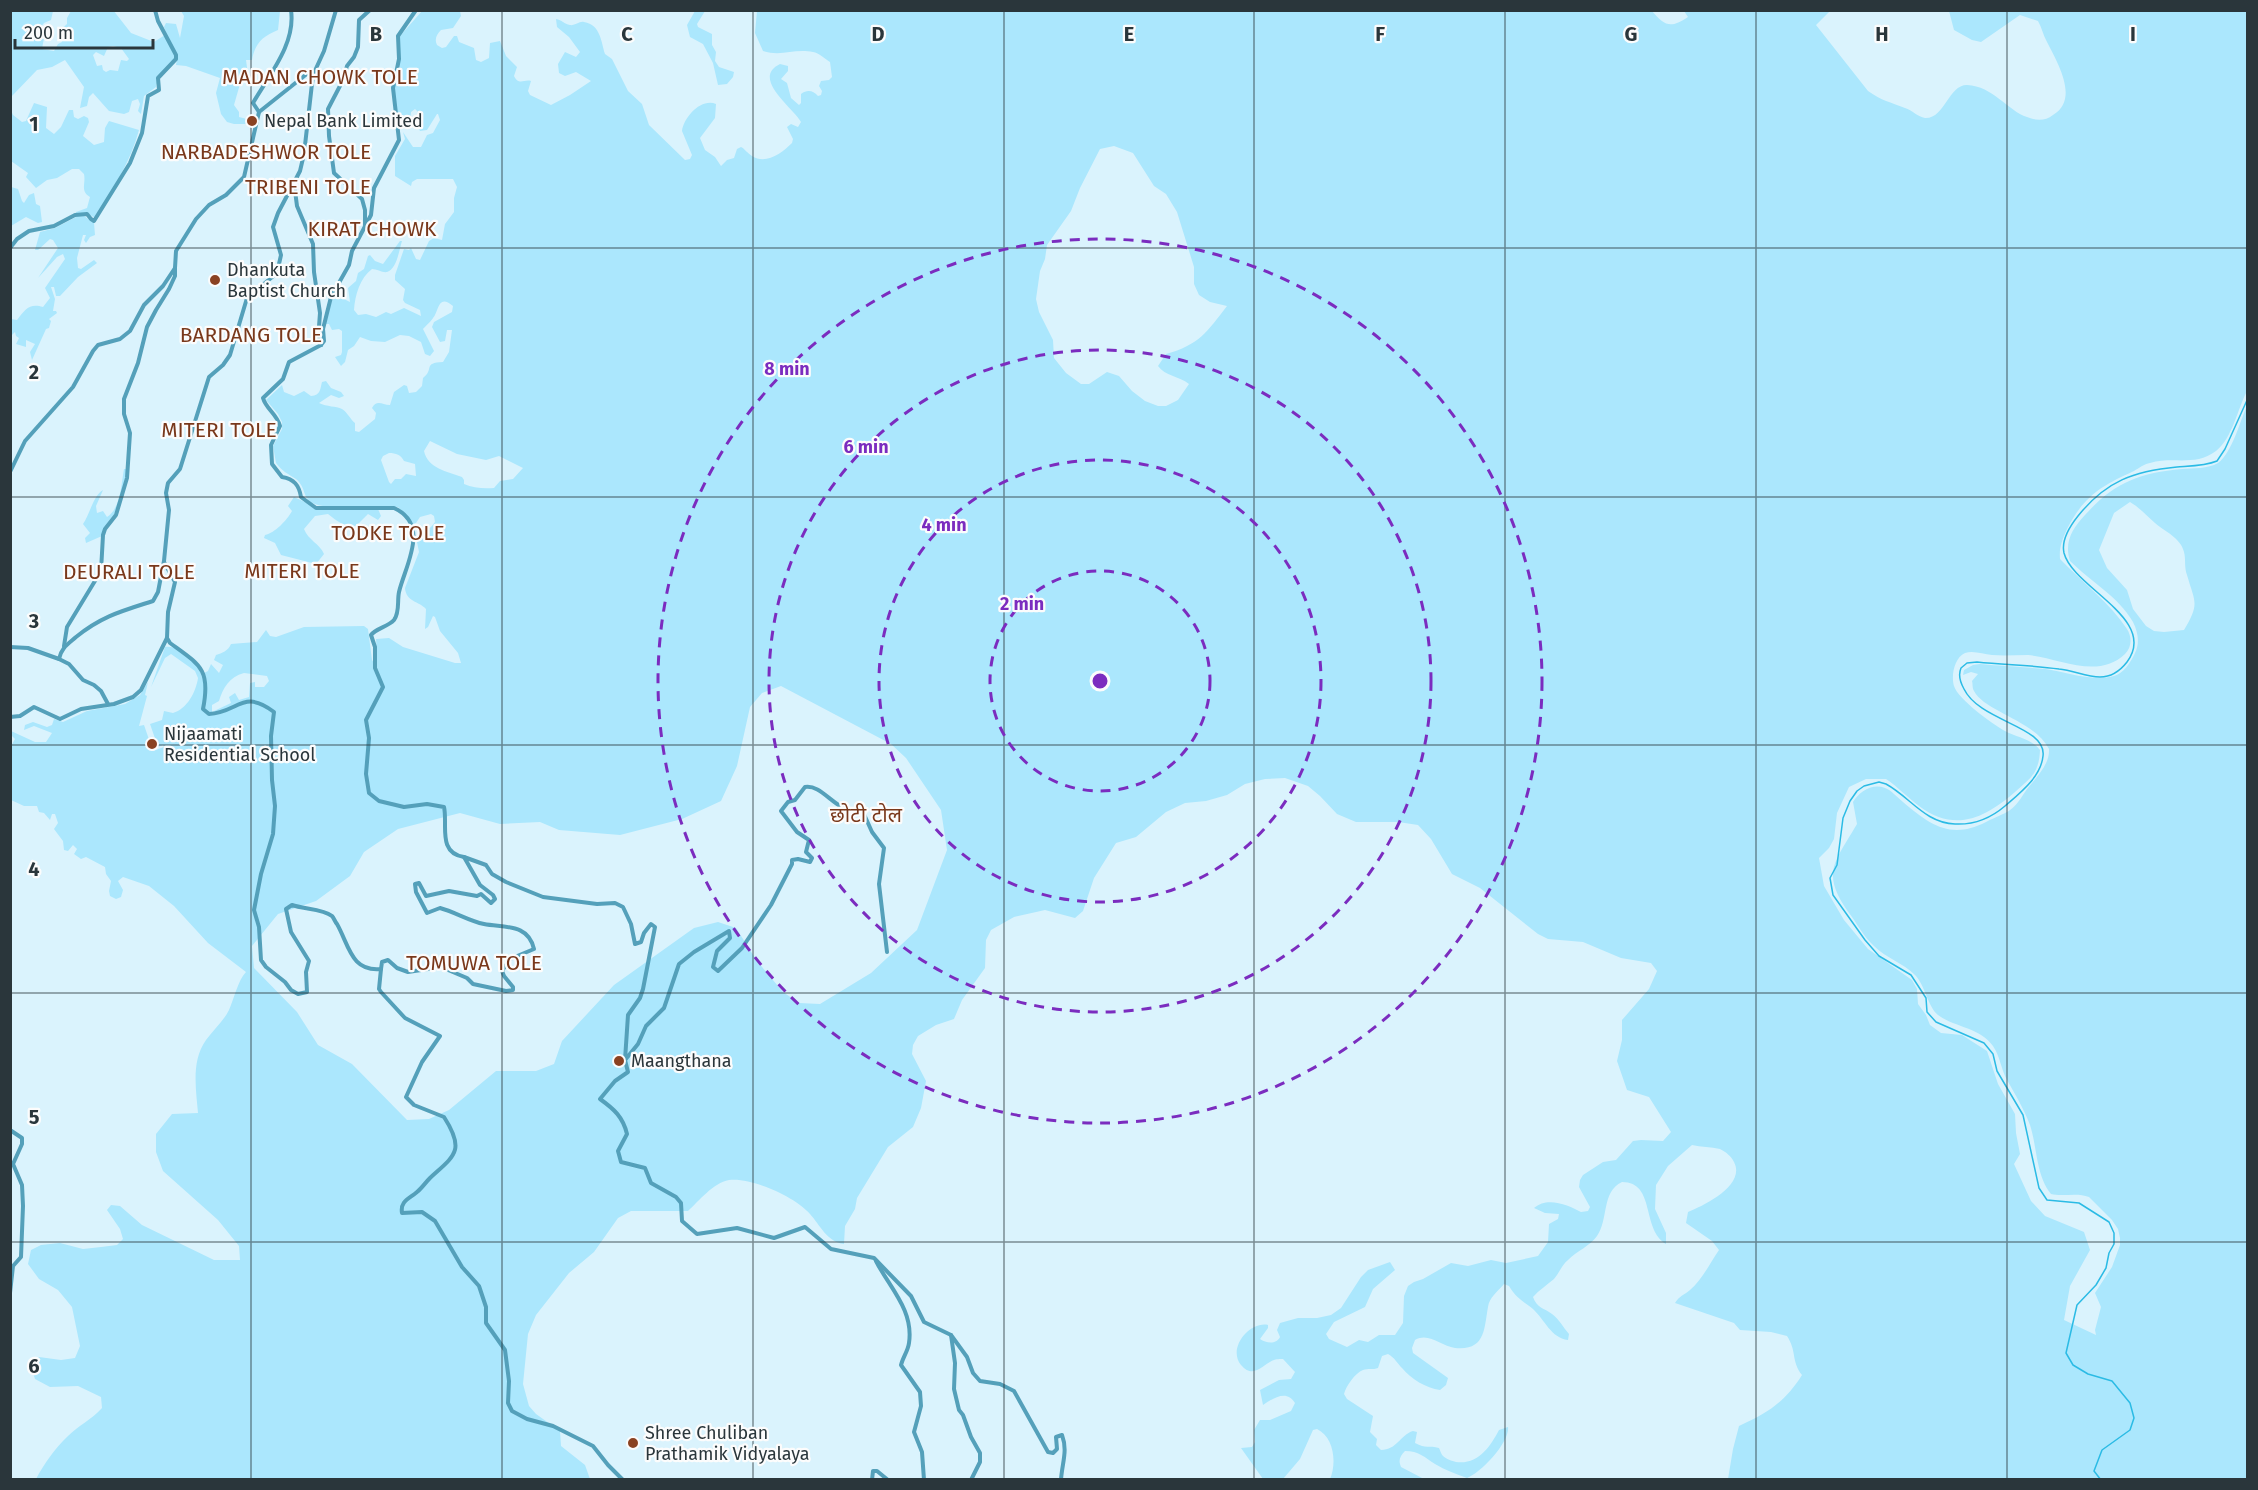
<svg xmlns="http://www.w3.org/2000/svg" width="2258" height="1490" viewBox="0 0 2258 1490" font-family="'Fira Sans','Noto Sans Devanagari',sans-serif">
	<rect width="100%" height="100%" fill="#daf3fd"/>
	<g fill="#abe7fd" fill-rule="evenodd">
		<path d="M113 10 131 33 154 42 165 35C168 41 175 52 175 58 173 69 158 75 156 87L144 96 141 114 138 111 140 104 138 99 132 101 129 112 124 114 109 111 93 93 89 97 87 106 80 108 84 87 65 60 52 67 37 70 11 97V11H53L51 20 44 23 40 28V35L44 38 42 49 54 51 58 44 62 42 60 30 67 24V18L71 11ZM113 46 121 48 129 59 127 61 121 60 118 71 110 70 106 72 103 70 102 65 97 66 93 55 96 52 104 56 108 47Z"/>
		<path d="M1651 10C1665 26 1670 29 1688 17L1684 11H1830L1816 25 1868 91C1882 101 1890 102 1905 108 1912 110 1918 117 1925 118 1945 119 1948 85 1967 85 1993 86 2008 111 2027 117 2037 121 2045 121 2053 115 2080 99 2057 62 2047 42 2043 35 2042 28 2038 21L2020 15 1981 42 1972 40 1954 30 1949 11H2247V391C2237 410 2233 437 2216 451 2195 467 2173 456 2150 463 2144 464 2139 468 2134 471 2101 486 2084 496 2067 529 2062 540 2059 548 2060 559 2082 582 2110 603 2127 629 2132 637 2132 647 2125 654 2098 680 2059 658 2028 655 2016 655 2004 656 1992 655 1983 654 1973 650 1965 653 1954 658 1951 676 1954 686 1958 699 1992 724 2005 731 2018 738 2030 738 2040 750 2039 773 2031 778 2015 792 1985 818 1955 833 1919 806 1907 797 1898 787 1886 779H1866L1849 787 1837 813 1834 839 1829 848 1819 858 1824 886 1844 920 1868 949 1912 980 1917 989 1918 1004 1926 1015 1930 1025 1941 1033 1962 1035 1987 1051 1998 1084 2015 1114 2016 1133 2020 1154 2014 1164 2031 1201 2045 1216 2084 1232 2090 1250 2070 1286 2064 1320 2096 1335 2095 1330 2101 1307 2095 1293 2112 1267 2120 1245V1238L2118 1229 2112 1220 2089 1197C2077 1192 2063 1197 2051 1194 2036 1176 2037 1146 2030 1125 2024 1109 2015 1094 2007 1080 2001 1069 2000 1056 1993 1046 1981 1028 1954 1027 1938 1015 1928 1007 1925 985 1915 975 1903 963 1886 958 1874 946 1865 938 1859 927 1852 917 1820 874 1833 865 1857 824L1853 802C1859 792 1872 783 1885 788 1891 790 1897 797 1903 802 1930 825 1951 840 1986 822 2008 811 2011 814 2025 792 2034 779 2050 766 2049 749 2034 720 1985 712 1974 691 1972 688 1973 684 1972 681L1978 674 1971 672 1963 675 1964 670 1973 665 1980 664C2002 666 2023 667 2045 669 2066 672 2092 682 2114 676 2123 674 2131 662 2135 653 2140 643 2138 632 2133 622 2118 596 2091 582 2070 561 2064 542 2072 529 2085 515 2114 483 2138 473 2182 469 2193 468 2208 469 2218 463 2232 453 2240 421 2247 406V1479H1728L1733 1449 1739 1426C1768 1413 1785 1402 1802 1375 1791 1361 1797 1351 1787 1336L1771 1332 1740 1330 1734 1323 1675 1303C1679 1296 1684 1295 1690 1290 1702 1280 1710 1263 1719 1250L1712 1241 1686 1223 1688 1212C1705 1205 1746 1185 1734 1162 1731 1156 1726 1152 1720 1149 1711 1147 1701 1147 1692 1145L1668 1166 1656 1185 1655 1209 1666 1233V1244C1641 1229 1656 1182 1622 1182 1601 1192 1609 1219 1597 1236 1590 1246 1577 1251 1568 1260 1562 1265 1559 1273 1554 1279 1547 1285 1539 1290 1533 1297 1537 1308 1544 1308 1552 1314 1559 1319 1563 1327 1569 1334L1568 1340C1551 1338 1545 1320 1533 1309 1522 1300 1517 1299 1509 1286L1504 1284C1498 1291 1489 1298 1488 1307 1484 1328 1486 1351 1455 1348 1441 1346 1429 1332 1415 1340L1412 1348 1413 1353 1448 1378 1446 1385 1440 1390C1426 1388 1411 1379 1402 1368 1397 1363 1395 1358 1388 1354L1382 1356 1378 1368C1373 1370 1368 1368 1363 1370 1355 1373 1346 1386 1344 1394L1347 1399 1373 1416 1370 1432 1377 1439 1376 1445 1381 1450C1397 1450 1400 1435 1413 1431L1417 1432 1415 1443C1426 1449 1429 1445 1439 1448 1440 1450 1441 1454 1443 1456 1446 1459 1452 1461 1456 1462 1478 1465 1490 1447 1499 1430L1508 1427C1510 1442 1481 1473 1467 1478 1456 1474 1445 1470 1435 1464 1424 1457 1419 1451 1405 1451 1400 1456 1398 1460 1401 1467L1424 1479H1330C1337 1463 1334 1437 1317 1429L1313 1430 1300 1459 1283 1479H1263L1241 1448 1252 1447 1255 1442 1254 1430 1260 1420H1270L1291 1411 1295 1403C1287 1389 1273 1398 1263 1405L1260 1390 1279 1380 1291 1379 1295 1372 1283 1359C1281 1359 1275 1359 1274 1360 1263 1364 1254 1380 1241 1365 1227 1348 1250 1321 1268 1325V1328L1260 1339C1266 1343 1276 1345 1280 1337L1277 1330 1280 1323 1298 1318H1317L1331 1315 1341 1308 1361 1277 1368 1270 1390 1262 1395 1270 1373 1289 1365 1307 1334 1322 1326 1334 1329 1339 1347 1347 1359 1340 1368 1342 1379 1335H1395L1403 1323 1404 1296 1408 1286 1414 1282 1423 1279 1451 1263 1468 1266 1491 1260 1506 1263 1538 1256 1548 1242 1549 1224 1558 1219 1559 1214 1545 1213 1534 1208C1547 1196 1569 1205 1581 1212L1588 1211 1590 1207 1579 1187 1580 1180 1583 1175 1603 1162 1616 1160 1633 1141 1641 1140 1663 1141 1671 1132 1649 1097 1627 1090 1617 1061 1622 1040V1020L1649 989 1657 971 1651 963 1621 958 1583 942 1548 939 1538 934 1480 888 1452 874 1431 839 1418 825 1398 822H1356L1337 814 1320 796 1308 786 1285 778 1265 779 1245 784 1227 795 1206 801 1185 803 1166 812 1136 837 1116 843 1094 878 1083 911 1075 918 1045 910 1014 917 991 930 986 940 985 968 962 1000 954 1019 936 1025 918 1036 913 1045 912 1054 926 1081 921 1108 913 1127 888 1147 857 1198 855 1209 845 1226 844 1244C827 1242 820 1225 810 1214 796 1197 751 1177 729 1180 713 1183 699 1201 688 1211H631L618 1218 594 1252 569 1273 536 1315 528 1334 523 1384 529 1406 536 1414 560 1431 561 1446 585 1465 590 1479H36C44 1464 55 1448 68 1436 79 1425 91 1420 102 1408L101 1397 78 1386 50 1387 35 1379 30 1364 39 1357 61 1360 75 1358 80 1346 72 1307 58 1290 39 1279 28 1264 31 1250 41 1245 60 1243 83 1249 101 1247 117 1245 123 1239 120 1229 107 1210 111 1205 120 1206 142 1225 214 1260H240L239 1246 218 1220 163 1171 156 1152V1134L172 1114 198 1113C196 1089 191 1061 206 1040 214 1029 223 1022 229 1010 234 999 238 980 246 972L208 943 174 906 149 886 123 877 118 881 123 890 121 897 116 899 110 896 109 891 111 881 106 874 105 867 86 857 81 859 74 854 77 849 73 845 68 851 64 850 63 841 54 829 58 823 55 814H52L50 820 44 813 39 812 37 806H24L11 800V746L15 739 11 735V731L35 742H46L52 733 34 726 24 730 25 725 33 722 47 727 52 725 54 719 63 722 87 711 125 704 140 695 148 682 145 695 147 696 139 726 144 725 153 751 164 747 163 745 158 747 150 724 162 720 164 711 173 713C187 709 196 692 198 678L195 671 171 654 165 658 151 687 165 647C181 645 194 663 204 673L208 671 211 664 219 673 223 665 214 660 216 655C222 653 228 651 231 644L257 642 266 630 270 636 276 637 304 627 364 626 368 629 372 660 374 663 377 655 376 639 389 638 403 647 455 663H461L458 653 440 631 435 617 433 616 428 627 425 629 426 609C419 601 406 602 405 588L419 552 416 537 431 527 435 522 434 516 431 514 420 517 416 523 413 524 398 507 323 506C299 502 309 490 296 479 288 474 282 471 276 463L273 446 282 429V422L278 414 266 400 282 385 284 392 294 396 304 391 311 396C321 395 320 389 322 382L326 381 331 388 341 392 344 396 339 398 331 395 319 403C327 407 336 406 342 409 348 413 350 419 355 423V431L359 432 375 419 376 413 372 408C377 399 382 405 390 405L394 392 404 385 407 386 409 393 416 392 422 386 423 378C435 369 422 363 443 362L449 352 452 330H447L445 341 440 342 432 327 434 322 452 312 453 306C438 293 439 311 433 318 433 319 424 328 423 329L434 351 430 356 425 354 421 342 409 336 400 335 385 342 371 341 360 337 354 346 348 350 345 362 341 366 335 357 341 355 342 352V331L339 329 332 330 329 324H325L333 296H338L350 302 348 288 356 281 358 273 364 269 368 256 370 255 375 261 383 264 400 241H402C399 250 397 269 387 272 383 273 377 269 372 269 360 278 355 295 354 310L358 315 366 314 376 317 386 312 391 314 404 308 421 316 420 310 405 303 403 300 405 289 395 280V275L404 249 409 250 411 248 416 259 420 260 429 241 434 238 442 240 445 224 454 212V198L457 187 453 179H417L412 182 411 186 395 176V156L405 139 403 132 413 147H421L427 135 433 133 440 120 438 114H437L427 130 420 131 417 125V111L415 109 411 112 410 125 405 124 397 112 392 93 398 78 400 36 422 11 439 12 460 11 461 16 453 28 441 30C437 34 434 39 437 45L442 48 446 47 454 36H457L459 42 474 48 476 60 481 62 489 58 490 43 500 41 506 56 517 67 514 76C519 86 524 79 531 81L528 91 530 95 551 105 570 95 591 81 576 72 565 76 559 73 558 64 565 52 576 57 580 52 569 37 557 27 556 19C562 20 564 24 570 25 575 26 579 21 584 22 601 25 601 42 605 54L612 59 628 91 642 104 649 125 685 160 690 159 692 155 682 131C684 117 701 98 716 104L715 118 700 138 705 150 715 157 721 166 727 160 734 158 737 149 741 147C745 149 747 153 752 156 766 165 782 153 792 143L793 139 787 127 791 124 798 127 801 122C792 107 751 78 780 64L788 66V71L781 79 787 83 791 98 799 105 801 103V94C808 89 813 91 818 96L821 95 822 91 819 86 821 81 829 80 832 77 830 62C825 59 819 53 813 52 794 48 782 57 763 51L755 33 757 11ZM1114 146 1133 153 1154 186 1166 194 1177 212 1194 267V284L1199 295 1210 302 1227 306C1207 332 1199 345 1166 354L1158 366C1165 376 1179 376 1189 384L1178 400 1166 406H1158L1145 401 1132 391 1119 376 1107 372 1089 384H1081L1066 373 1054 358 1053 340 1039 312 1036 299 1040 271 1045 259 1047 245 1071 211 1080 188 1100 149ZM430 441 457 454 486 460 499 456 523 468 513 479 500 481 494 488C484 489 473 488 464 484V480L462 477C447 471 428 469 424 451ZM389 453C396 453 401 455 404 461L415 464 416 476 406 474 401 479H395L391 484 389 482 381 460 383 456ZM2130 502C2140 508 2146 515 2155 523 2164 531 2181 538 2184 552 2186 559 2184 567 2187 575 2195 603 2200 603 2184 630L2164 632 2154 631 2146 626 2133 609 2127 590 2107 568 2099 550 2114 513ZM244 673 267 676 269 681 264 687H255V682L250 683 249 697 239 700 235 693 229 697 231 703 212 712V705L219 701C223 688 229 677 244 673ZM781 686 891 744 906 758 941 810 947 850 917 930 871 973 820 1004 799 1003 783 992 757 961 736 928 718 922 694 928 614 985 562 1041 554 1064 536 1071H496L449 1110 429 1119 407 1120 352 1064 318 1045 297 1012 254 968 252 946 278 914 316 901 350 876 364 852 398 829 460 813 500 824 540 822 559 830 620 835 682 819 721 801 737 766 750 707 762 693Z"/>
		<path d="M181 11H280L278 30C263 36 255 43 252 60H246L248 75 240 84 234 105 239 112V117L247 119 248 124H234L227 122 221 114 216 93 220 78 186 66 176 65 177 59 164 27 166 23 176 24 180 38 184 16Z"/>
		<polygon points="695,11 705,11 697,24 698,27 712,34 712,45 716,52 715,61 719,67 734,72 733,77 727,84 718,85 713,63 703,44 690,37 687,25"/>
		<path d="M34 103 47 107 46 128 54 134 61 127 69 110H73L74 117 78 119 84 116 88 118 89 122 83 136 94 145 104 142 105 128 109 121 139 130C131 161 112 191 95 218L87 213 76 214V212L87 208 90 197C80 191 86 184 84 174L79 169H72L57 178 47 180 36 188 26 177 28 173 11 161 10 108 13 115 22 122 26 121Z"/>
		<polygon points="11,187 18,189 22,201 24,203 29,195 34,193 36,204 40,206 42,222 38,223 26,217 11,226"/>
		<path d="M78 216H84L94 223 95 235 90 237 86 243 84 240 86 235H83L77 258 78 268 81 269 94 260 97 263 78 277 60 296H56L54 287H51L55 299 53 311H56L57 313 49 319 51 321 49 328 46 329 32 360 30 352 35 344 26 340V347L16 344 19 338 16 336 15 332 11 336V319L17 320C25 310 29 303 43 307L50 298 45 288 65 259 63 254 57 257 38 278 58 248 53 240 50 239 38 250H35L40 232 55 228Z"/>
		<path d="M124 469H127C124 483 122 498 116 511 112 520 106 527 102 536L86 543 85 538 90 533 83 524C90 514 93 496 103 490L96 506 97 513 103 511 107 517C121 508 121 485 124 469Z"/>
		<path d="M294 497 320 509H378L381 516 378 520 368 514 356 526C343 526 338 522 328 514L315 516 304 529C308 540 320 544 324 554L316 564 281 555 275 543 264 538 265 535C275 533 287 520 292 511L288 506Z"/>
	</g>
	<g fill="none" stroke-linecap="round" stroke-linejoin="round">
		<path stroke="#2bbbe5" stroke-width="1.5" d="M2101 1480 2094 1471 2102 1450 2130 1430 2134 1418 2130 1403 2112 1381 2088 1374 2073 1365 2066 1353 2077 1305 2096 1285 2106 1268 2109 1253 2114 1244V1233L2109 1222 2079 1203 2047 1200 2039 1188 2023 1115 1997 1071 1993 1054 1984 1043 1936 1022 1927 1012 1926 998 1911 975 1879 956 1865 940 1833 895 1830 878 1837 865 1843 818 1850 801 1857 791 1864 786 1879 782 1886 784C1910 797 1925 823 1955 824 1975 825 1991 818 2005 806 2020 793 2041 777 2043 756 2047 726 1980 722 1964 689 1960 682 1958 675 1961 668L1967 663 1977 662C2005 665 2032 665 2059 669 2073 670 2086 677 2100 677 2111 677 2120 671 2127 662 2159 619 2073 588 2064 553 2061 540 2070 526 2078 516 2106 481 2134 471 2177 467 2190 466 2205 466 2217 461L2225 449 2248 398"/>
		<g stroke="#54a0ba" stroke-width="4">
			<polyline points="259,112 308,73 313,75 324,51 336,10"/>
			<polyline points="294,183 297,206 313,244 314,272 320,313 318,340 321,345"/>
			<polyline points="365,225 365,210 362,199 334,173 329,136 328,109 342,82 347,66 354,57 358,47 359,20 370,10"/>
			<polyline points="10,248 17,239 29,231 54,226 75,215 87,214 91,219 94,221 130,163 142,133 148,96 159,90 158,78 176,59 176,55 158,21 155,10"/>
			<path d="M321 345 289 362 283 379 263 398C266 409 277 414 280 426L271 445 272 464 282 477C294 479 299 485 301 497L316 508H394C431 525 405 566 399 592 397 601 400 612 394 620 388 627 376 628 371 635L375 647V668L383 687 366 720 369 738 366 774 369 793 379 801 404 807 427 804 444 807C448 824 437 853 464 857"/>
			<polyline points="321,345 324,341 323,329 331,297 349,265 352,251 371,215 374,188 399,140 393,88 399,59 398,36 416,10"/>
			<path d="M10 472 25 441 73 387 93 351 98 345 120 339 130 331 144 305 163 286 175 268 176 251 196 219 209 205 226 195 244 177 259 112 253 103C269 75 296 44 291 10"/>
			<path d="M167 638 170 643C200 665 211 669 203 709L209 714C238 713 243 688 274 712L271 736 272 780 275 806 273 834 261 874 254 910 259 927 261 960 266 967 285 982 291 990 298 994 307 992 306 972 309 961 291 932 286 909 292 905C303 909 324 909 332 916 334 918 335 922 337 924 349 945 351 972 381 969L382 962 388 960 397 968 408 972 441 967 467 978 473 984 506 991 513 990V987L504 976 502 971 510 959 534 949C528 923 504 928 484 924 469 921 455 912 440 908L427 913 416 892 415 884 419 883 426 896 449 891 477 896 481 894 491 903 495 899 493 895 480 885 464 857 486 865 492 874 506 882 543 897 597 904 615 903 623 907 631 924 635 944 641 942 644 933 651 924 655 927 643 989 640 998 628 1015 625 1060 638 1044 646 1026 664 1008 679 964 694 952 729 931 730 938 717 951 713 967 718 971 742 948 771 905 792 864V860L798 859 810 862 812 858 806 852 809 840 797 832 781 811 788 802 795 800 805 787C824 784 836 815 863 812L872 832 884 848 879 884 887 952"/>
			<polyline points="64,646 67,627 101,571 103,535 105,529 116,515 127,478 130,433 124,414 124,399 138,363 147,327 156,310 169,289 175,276 175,268"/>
			<path d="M10 647 28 648 59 659C61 648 68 644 76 637 102 616 122 611 153 601L158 592 164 561 169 510 166 493 168 483 180 469 209 377 223 365 230 355 247 298 277 273 281 255 273 227 278 213 300 171 304 154 313 75"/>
			<polyline points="59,659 69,664 83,680 94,685 101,691 108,704"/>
			<polyline points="10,717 20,716 34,707 60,719 81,709 114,704 133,697 141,690 167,638 168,612 175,582 164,562"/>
			<path d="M381 969 379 989 381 992 405 1018 440 1036 422 1062 406 1097 414 1105 444 1117C466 1151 454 1156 430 1178 425 1183 422 1188 417 1192 409 1199 400 1201 402 1213L422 1212 435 1221 462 1267 479 1286 486 1307V1323L505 1350 509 1381 508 1403 512 1411 527 1419 553 1426 593 1446 608 1465 623 1480"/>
			<path d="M625 1060 628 1072 615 1081 600 1099C614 1109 623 1117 627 1134L618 1151 621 1162 645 1168 651 1183 676 1197 681 1203 682 1221 697 1234 737 1228 774 1238 805 1227 831 1249 874 1258 911 1296 924 1322 951 1335 967 1357 973 1373 980 1381 1000 1384 1014 1391 1048 1452 1053 1453 1057 1449 1056 1437 1062 1435C1068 1451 1062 1463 1061 1480"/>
			<polyline points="10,1130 22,1138 22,1144 13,1164 22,1185 23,1206 21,1257 13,1266 10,1293"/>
			<path d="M876 1261C889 1287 914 1310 909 1343 908 1351 903 1357 901 1365L920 1392 921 1406 914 1432 922 1452 924 1480"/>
			<polyline points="951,1335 955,1363 954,1389 959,1410 963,1415 971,1437 980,1453 980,1462 971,1480"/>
			<polyline points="872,1480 873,1471 877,1471 888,1480"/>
		</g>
	</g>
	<path fill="none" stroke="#2a363b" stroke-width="1.5" stroke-opacity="0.55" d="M251 10V1480M502 10V1480M753 10V1480M1004 10V1480M1254 10V1480M1505 10V1480M1756 10V1480M2007 10V1480M10 248H2248M10 497H2248M10 745H2248M10 993H2248M10 1242H2248"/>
	<g fill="none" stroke="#7b2cbf" stroke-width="3" stroke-dasharray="10 8">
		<circle cx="1100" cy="681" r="110"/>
		<circle cx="1100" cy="681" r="221"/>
		<circle cx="1100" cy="681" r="331"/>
		<circle cx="1100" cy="681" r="442"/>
	</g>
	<g fill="#8a4222" stroke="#fcfcfc" stroke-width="2">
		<circle cx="252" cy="121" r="6"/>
		<circle cx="215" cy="280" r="6"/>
		<circle cx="152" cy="744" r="6"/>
		<circle cx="619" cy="1061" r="6"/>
		<circle cx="633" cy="1443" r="6"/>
	</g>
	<g text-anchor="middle" stroke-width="4.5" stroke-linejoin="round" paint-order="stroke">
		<g font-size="18" fill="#2a363b" stroke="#fcfcfc" text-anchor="start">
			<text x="264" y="127">Nepal Bank Limited</text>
			<text x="227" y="276">Dhankuta<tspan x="227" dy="21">Baptist Church</tspan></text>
			<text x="164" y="740">Nijaamati<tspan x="164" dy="21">Residential School</tspan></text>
			<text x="631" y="1067">Maangthana</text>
			<text x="645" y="1439">Shree Chuliban<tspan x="645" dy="21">Prathamik Vidyalaya</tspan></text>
		</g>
		<g font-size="21" fill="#79381b" stroke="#fcfcfc">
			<text x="320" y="84">MADAN CHOWK TOLE</text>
			<text x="266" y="159">NARBADESHWOR TOLE</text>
			<text x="308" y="194">TRIBENI TOLE</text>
			<text x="372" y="236">KIRAT CHOWK</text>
			<text x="251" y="342">BARDANG TOLE</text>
			<text x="219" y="437">MITERI TOLE</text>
			<text x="388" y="540">TODKE TOLE</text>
			<text x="302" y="578">MITERI TOLE</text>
			<text x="129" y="579">DEURALI TOLE</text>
			<text x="866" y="822">छोटी टोल</text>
			<text x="474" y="970">TOMUWA TOLE</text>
		</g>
	</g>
	<g font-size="20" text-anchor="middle" font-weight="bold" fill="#2a363b" stroke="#fcfcfc" stroke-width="4.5" stroke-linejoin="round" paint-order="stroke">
		<text x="376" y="41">B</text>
		<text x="627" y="41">C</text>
		<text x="878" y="41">D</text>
		<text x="1129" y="41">E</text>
		<text x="1380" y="41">F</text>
		<text x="1631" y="41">G</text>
		<text x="1882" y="41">H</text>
		<text x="2133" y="41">I</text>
		<text x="34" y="131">1</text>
		<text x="34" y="379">2</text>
		<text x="34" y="628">3</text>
		<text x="34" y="876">4</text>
		<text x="34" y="1124">5</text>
		<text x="34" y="1373">6</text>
	</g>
	<circle cx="1100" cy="681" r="9" fill="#7b2cbf" stroke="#fcfcfc" stroke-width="3"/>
	<g font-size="18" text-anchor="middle" font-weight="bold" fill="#7b2cbf" stroke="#fcfcfc" stroke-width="4.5" stroke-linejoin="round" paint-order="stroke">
		<text x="787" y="375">8 min</text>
		<text x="866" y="453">6 min</text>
		<text x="944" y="531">4 min</text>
		<text x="1022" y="610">2 min</text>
	</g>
	<rect width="2258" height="1490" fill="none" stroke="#2a363b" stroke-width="24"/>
	<path d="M15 39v9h138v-9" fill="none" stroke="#2a363b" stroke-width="3"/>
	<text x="24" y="39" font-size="18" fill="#2a363b" stroke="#fcfcfc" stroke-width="4.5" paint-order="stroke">200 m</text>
</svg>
